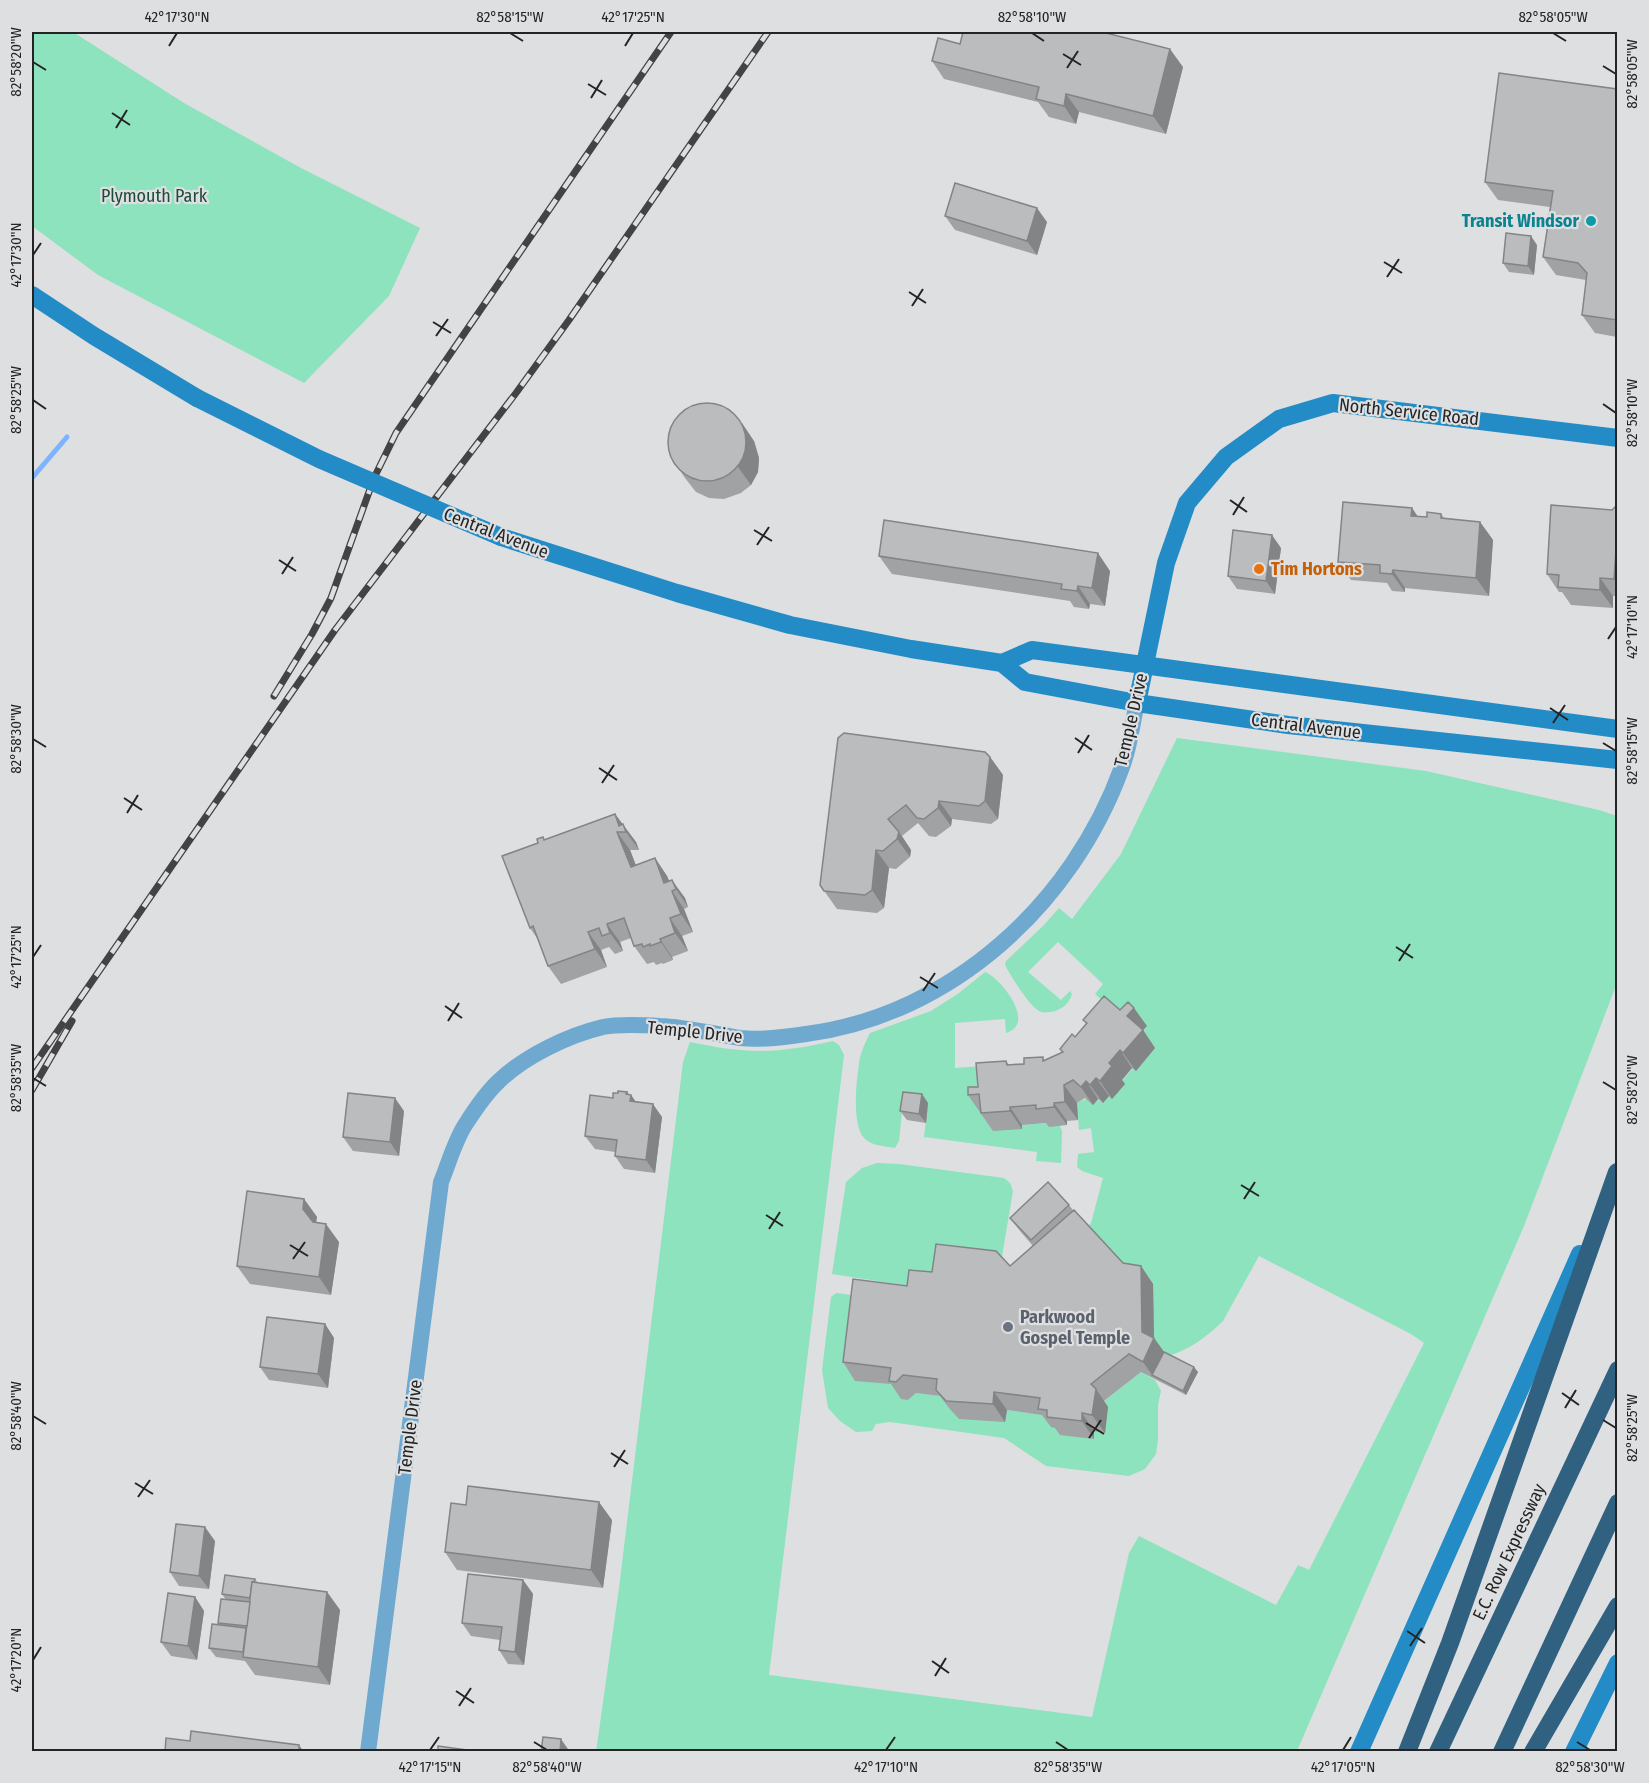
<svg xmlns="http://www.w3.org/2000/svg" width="1649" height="1783" viewBox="0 0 1649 1783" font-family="'Fira Sans Condensed',sans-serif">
	<rect width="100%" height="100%" fill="#dedfe1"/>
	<g fill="#8ce3be">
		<polygon points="32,32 73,32 184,103 301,168 420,228 389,296 304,383 98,275 32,226"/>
		<path d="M1177 738 1426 771 1599 810 1617 816V983L1524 1226 1297 1751 596 1752 619 1588 683 1062 690 1042C747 1054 776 1054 833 1041L839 1045 844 1055 769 1675 1092 1717 1129 1553 1139 1536 1276 1605 1298 1565 1309 1570 1424 1343 1411 1334 1259 1256 1223 1321C1208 1336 1188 1351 1167 1356L1155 1350 1135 1281 1086 1228 1091 1223 1103 1178 1082 1171 1077 1167 1078 1154 1094 1152 1091 1128 1079 1130 1077 1103C1086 1098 1094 1096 1103 1103L1109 1096 1112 1098 1122 1081 1133 1068 1136 1071 1155 1048 1095 994 1103 984 1058 942 1028 972 1061 1000 1070 991 1072 994C1069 1003 1064 1008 1055 1011 1052 1012 1045 1013 1041 1012 1030 1008 1011 976 1005 965L1006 961 1043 926 1059 908 1072 919 1121 854Z"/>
		<path d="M985 972C1001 978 1037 1024 1006 1033L1005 1019 955 1023V1068L1041 1062 1020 1083 1022 1129V1125L1048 1123 1049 1126H1060L1062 1131 1061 1163 1036 1161 1037 1152 924 1137 928 1103 902 1112 899 1141 895 1148C884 1146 872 1146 864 1138 852 1124 856 1083 859 1064 860 1054 865 1043 870 1033L931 1011 959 993Z"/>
		<polygon points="877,1163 899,1164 1004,1178 1010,1183 1013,1191 1000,1268 922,1288 832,1274 846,1182 862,1168"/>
		<polygon points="836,1293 866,1297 908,1400 916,1393 950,1397 1005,1422 1007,1410 1053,1416 1104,1433 1103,1402 1141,1372 1155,1380 1161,1391 1158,1405 1158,1440 1156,1454 1145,1469 1129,1476 1046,1466 1004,1438 890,1422 876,1424 872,1431 856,1432 840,1421 828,1408 822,1370 831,1297"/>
	</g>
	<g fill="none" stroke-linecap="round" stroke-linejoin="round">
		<polyline stroke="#7db3ff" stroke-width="5" points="32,478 67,437"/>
		<path stroke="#6fa9d0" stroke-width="16" d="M368 1752 441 1182C449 1163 455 1139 467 1122 476 1108 487 1092 499 1081 525 1056 569 1035 603 1027 618 1024 644 1025 660 1026 687 1027 713 1034 740 1038 758 1040 787 1037 806 1034 952 1015 1073 903 1122 767 1130 747 1132 724 1137 703"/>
		<g stroke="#238cc6" stroke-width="18">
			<polyline points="32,295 94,336 197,398"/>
			<polyline points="501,537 677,593 790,625 911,649 1002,663 1025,682 1137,703 1288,725 1618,760"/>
			<polyline points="1002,663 1032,650 1618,729"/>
			<polyline points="1137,703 1166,563 1187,503 1226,457 1279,419 1333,403 1618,438"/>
			<polyline points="1359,1752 1580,1254"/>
			<polyline points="1574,1752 1618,1663"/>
		</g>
		<g stroke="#306181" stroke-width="18">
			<polyline points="1407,1752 1450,1643 1617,1172"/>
			<polyline points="1438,1752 1618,1370"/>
			<polyline points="1502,1752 1618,1503"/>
			<polyline points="1533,1752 1618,1606"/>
		</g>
		<g stroke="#434344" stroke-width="7">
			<g id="rail">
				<polyline points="274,696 312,634 331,598 374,478 396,433 671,32"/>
				<polyline points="32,1068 335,630 516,393 569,320 768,32"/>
				<polyline points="32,1090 72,1021"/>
			</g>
		</g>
		<use href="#rail" stroke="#dedfe1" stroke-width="4.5" stroke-dasharray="14" stroke-linecap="butt"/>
		<polyline stroke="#238cc6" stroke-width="18" points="197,398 319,459 501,537"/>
	</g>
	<g fill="#a1a2a3">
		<polygon points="960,44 1183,67 1166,134 1079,112 1076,124 1049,117 1038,102 944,79 932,61"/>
		<polygon points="1617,89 1617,337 1595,333 1582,315 1586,280 1556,275 1543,257 1550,207 1498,200 1485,182"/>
		<polygon points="945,216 1047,222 1037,255 955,230"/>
		<polygon points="1537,245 1534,275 1509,272 1503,263"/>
		<polygon points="754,441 759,458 758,472 751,485 741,493 724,499 709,498 696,492 685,478 673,460"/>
		<polygon points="1617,505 1617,596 1613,596 1613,608 1571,605 1562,592 1559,592 1547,574"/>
		<polygon points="1412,508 1418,517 1427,517 1441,514 1445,519 1480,522 1493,540 1489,596 1405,588 1405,592 1392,591 1387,583 1351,580 1338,562"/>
		<polygon points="1281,548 1275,594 1237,589 1228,576"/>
		<polygon points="879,556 1110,571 1105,606 1090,604 1089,609 1074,607 1070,601 892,574"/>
		<polygon points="838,738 990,757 1003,775 998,819 991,824 952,819 951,826 936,837 929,836 918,823 902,836 911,850 910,857 896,869 889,868 884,908 877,913 837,909 820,885"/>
		<polygon points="615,814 636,842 639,850 630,850 636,865 655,858 667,876 669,881 685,898 688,907 684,909 693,932 682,936 688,951 672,957 673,960 663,964 662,963 656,965 654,962 647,964 634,946 631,938 620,942 623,951 615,954 609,947 601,950 607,967 561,984 548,966 539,941 530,928 538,843 543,837 545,840"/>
		<polygon points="1120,1010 1147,1026 1143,1030 1155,1048 1136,1071 1132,1068 1122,1080 1125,1084 1112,1099 1109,1096 1103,1103 1098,1099 1093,1105 1085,1098 1077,1103 1078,1120 1067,1121 1067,1125 1049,1127 1046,1123 1022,1125 1022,1129 993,1131 968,1095 1006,1061 1009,1065 1024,1064 1045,1060 1062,1052 1060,1049 1075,1037 1086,1024 1083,1020"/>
		<polygon points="627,1092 629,1095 631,1095 635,1101 662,1117 655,1173 624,1169 615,1156 615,1152 595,1149 585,1136 613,1098 618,1093"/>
		<polygon points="928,1103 926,1123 907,1120 900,1111"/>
		<polygon points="404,1111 399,1156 353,1151 343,1137"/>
		<polygon points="304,1199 317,1217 316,1223 339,1242 331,1295 250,1284 237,1266"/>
		<polygon points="1069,1205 1073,1210 1123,1263 1141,1266 1153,1284 1154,1338 1164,1352 1198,1372 1186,1395 1141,1372 1104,1401 1108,1407 1105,1433 1094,1431 1094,1439 1060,1435 1055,1428 1051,1427 1042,1415 1007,1410 1005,1422 959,1419 949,1408 940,1396 916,1393 908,1400 901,1399 891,1384 855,1381 843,1362 907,1286 932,1272 1010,1266 1033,1246 1020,1231 1010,1218"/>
		<polygon points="325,1324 334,1338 328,1388 269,1380 260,1367"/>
		<polygon points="612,1520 603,1588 457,1570 445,1552"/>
		<polygon points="215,1541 209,1589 179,1586 170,1572"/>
		<polygon points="255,1579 258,1583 327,1592 340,1610 330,1685 255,1675 245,1661 216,1657 209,1648 220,1625 218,1623 226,1600 222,1594"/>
		<polygon points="523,1580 533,1594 524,1665 508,1664 499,1650 500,1640 471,1636 462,1623"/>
		<polygon points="195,1597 204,1611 197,1660 171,1656 161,1642"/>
	</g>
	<g fill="#838485">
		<polygon points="1170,49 1183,67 1166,134 1153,116"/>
		<polygon points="1066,94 1079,112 1076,124 1064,106"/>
		<polygon points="1037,208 1047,222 1037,255 1027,241"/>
		<polygon points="1531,236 1537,245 1534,275 1528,266"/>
		<polygon points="742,423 754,441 759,458 758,472 751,485 738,467"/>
		<polygon points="1412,508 1424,526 1411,516"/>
		<polygon points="1480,522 1493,540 1489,596 1476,578"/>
		<polygon points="1272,535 1281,548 1275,594 1266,581"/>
		<polygon points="1617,538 1617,583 1614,579"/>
		<polygon points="1098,553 1110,571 1105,606 1092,588"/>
		<polygon points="1393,570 1405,588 1405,592 1392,574"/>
		<polygon points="1600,578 1613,596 1613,608 1600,590"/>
		<polygon points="1078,586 1090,604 1089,609 1077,591"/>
		<polygon points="990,757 1003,775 998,819 985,801"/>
		<polygon points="939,801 952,819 951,826 938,808"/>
		<polygon points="615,814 636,842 639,850 626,832 619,826"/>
		<polygon points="617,832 630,850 643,885 631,867"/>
		<polygon points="899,832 911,850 910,857 897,839"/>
		<polygon points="876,850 889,868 884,908 872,890"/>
		<polygon points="655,858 667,876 673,890 672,891 684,909 693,932 681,914 664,883"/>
		<polygon points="672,880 685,898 688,907 676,889"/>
		<polygon points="670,918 682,936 688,951 675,933"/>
		<polygon points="607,924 620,942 623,951 610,933"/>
		<polygon points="588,932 601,950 607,967 595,949"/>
		<polygon points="660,939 672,957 673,960 661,942"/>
		<polygon points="1134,1008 1147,1026 1143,1030 1155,1048 1136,1071 1123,1053 1127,1016"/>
		<polygon points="1120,1050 1132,1068 1122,1080 1125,1084 1112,1099 1100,1081 1109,1063"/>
		<polygon points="1096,1078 1109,1096 1103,1103 1090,1085"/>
		<polygon points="1086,1081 1098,1099 1093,1105 1081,1087"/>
		<polygon points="1064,1085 1077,1103 1078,1120 1065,1102"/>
		<polygon points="627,1092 631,1097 631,1095 641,1109 640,1114 626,1094"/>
		<polygon points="922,1094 928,1103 926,1123 919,1114"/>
		<polygon points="395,1098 404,1111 399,1156 390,1142"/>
		<polygon points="1054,1103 1067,1121 1067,1125 1054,1107"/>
		<polygon points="653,1104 662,1117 655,1173 646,1160"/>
		<polygon points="1010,1107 1022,1125 1022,1129 1010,1111"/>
		<polygon points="304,1199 317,1217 315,1227 303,1209"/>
		<polygon points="326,1224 339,1242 331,1295 319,1277"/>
		<polygon points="1141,1266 1153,1284 1154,1338 1167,1356 1152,1375 1143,1362"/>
		<polygon points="325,1324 334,1338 328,1388 318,1374"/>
		<polygon points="1194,1367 1198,1372 1186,1395 1183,1391"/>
		<polygon points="1096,1389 1108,1407 1105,1433 1092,1415"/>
		<polygon points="994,1392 1007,1410 1005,1422 993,1404"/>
		<polygon points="1082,1413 1094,1431 1094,1439 1082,1421"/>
		<polygon points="599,1502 612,1520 603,1588 591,1570"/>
		<polygon points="205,1527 215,1541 209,1589 199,1576"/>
		<polygon points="523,1580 533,1594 524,1665 515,1652"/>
		<polygon points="327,1592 340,1610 330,1685 318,1667"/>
		<polygon points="195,1597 204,1611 197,1660 188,1646"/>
		<polygon points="561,1739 570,1752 560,1752"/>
		<polygon points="299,1745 304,1752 299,1752"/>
	</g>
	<g fill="#bbbcbe" stroke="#838485" stroke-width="1.5">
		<polygon points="963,32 1102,32 1170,49 1153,116 1066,94 1064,106 1036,99 1039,87 932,61 938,38 960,44"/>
		<polygon points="1499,73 1617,89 1617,320 1582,315 1587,273 1578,263 1543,257 1553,191 1485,182"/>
		<polygon points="955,183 1037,208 1027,241 945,216"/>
		<polygon points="1506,233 1531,236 1528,266 1503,263"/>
		<circle cx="707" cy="442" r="39"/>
		<polygon points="1343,502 1412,508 1411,516 1427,517 1427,512 1441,514 1441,518 1480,522 1476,578 1393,570 1392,574 1380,573 1380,565 1338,562"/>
		<polygon points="1551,505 1612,510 1617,505 1617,538 1614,579 1600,578 1600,590 1558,587 1559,575 1547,574"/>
		<polygon points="884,520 1098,553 1092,588 1078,586 1077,591 1061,589 1062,584 879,556"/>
		<polygon points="1233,530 1272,535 1266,581 1228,576"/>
		<polygon points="844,733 985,752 990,757 985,801 979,806 939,801 938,808 924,819 917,818 906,805 888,819 899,832 897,839 883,851 876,850 872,890 865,895 824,891 820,885 838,738"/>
		<polygon points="615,814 619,826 623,824 626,832 617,832 631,867 655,858 664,883 672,880 676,889 672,891 681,914 670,918 675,933 660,939 661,942 650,946 650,944 643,947 642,944 634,946 624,918 607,924 610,933 602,936 599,928 588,932 595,949 548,966 533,926 530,928 502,856 538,843 537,839 543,837 544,840"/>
		<polygon points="1104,996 1120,1010 1128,1002 1134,1008 1127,1016 1143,1030 1123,1053 1120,1050 1109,1063 1112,1066 1100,1081 1096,1078 1090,1085 1086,1081 1081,1087 1073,1080 1064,1085 1065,1102 1054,1103 1054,1107 1036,1109 1036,1105 1010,1107 1010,1111 981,1113 979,1094 968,1095 968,1087 978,1087 976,1063 1006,1061 1007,1065 1024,1064 1024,1058 1043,1057 1043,1061 1063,1052 1060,1049 1072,1034 1075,1037 1087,1023 1083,1020"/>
		<polygon points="618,1091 627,1092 626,1094 631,1095 630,1101 653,1104 646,1160 615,1156 617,1140 585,1136 590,1095 613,1098 613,1093 618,1093"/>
		<polygon points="903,1092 922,1094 919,1114 900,1111"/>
		<polygon points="348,1093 395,1098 390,1142 343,1137"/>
		<polygon points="1048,1182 1069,1205 1031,1240 1010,1218"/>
		<polygon points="247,1191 304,1199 303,1209 313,1222 326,1224 319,1277 237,1266"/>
		<polygon points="1074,1210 1123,1263 1141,1266 1142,1332 1154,1338 1143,1362 1129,1354 1091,1384 1096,1389 1092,1415 1082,1413 1082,1421 1047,1417 1047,1410 1038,1409 1040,1398 994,1392 993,1404 946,1401 936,1390 937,1379 903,1375 896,1382 889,1381 891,1368 843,1362 853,1279 907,1286 909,1270 932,1272 936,1244 996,1251 1010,1266"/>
		<polygon points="267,1317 325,1324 318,1374 260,1367"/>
		<polygon points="1164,1352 1194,1367 1183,1391 1152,1375"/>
		<polygon points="468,1486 599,1502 591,1570 445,1552 451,1503 466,1505"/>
		<polygon points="176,1524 205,1527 199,1576 170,1572"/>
		<polygon points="468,1574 523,1580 515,1652 499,1650 502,1627 462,1623"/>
		<polygon points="225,1575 255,1579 254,1582 252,1582 250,1598 222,1594"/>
		<polygon points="252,1582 327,1592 318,1667 243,1657"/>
		<polygon points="168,1593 195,1597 188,1646 161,1642"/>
		<polygon points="221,1599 250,1602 247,1626 218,1623"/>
		<polygon points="212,1624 246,1628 243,1652 209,1648"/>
		<polygon points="191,1731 299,1745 299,1752 165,1752 166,1738 190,1741"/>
		<polygon points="543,1737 561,1739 560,1752 541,1752"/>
		<polygon points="438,1746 474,1751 474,1752 438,1752"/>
	</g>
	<path fill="none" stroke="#242425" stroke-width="2" d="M510 33 523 41M1032 33 1044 41M1553 33 1566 41M169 46 177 33M625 46 633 33M1063 54 1081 65M33 62 46 70M1603 66 1616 74M1067 68 1078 51M588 84 606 95M591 98 602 80M112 113 130 125M116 128 127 110M33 255 41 243M1384 262 1402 273M1387 277 1399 259M909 292 926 303M912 306 923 289M433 322 451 333M436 336 448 319M33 400 46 409M1603 404 1616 413M1230 500 1247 512M1233 515 1244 497M754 530 772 541M757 545 769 527M279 560 296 571M282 574 293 557M1608 639 1616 627M1550 708 1568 720M1553 723 1565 705M1075 738 1092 750M33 739 46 747M1603 743 1616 751M1078 753 1089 735M599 768 617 780M602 783 614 765M124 798 142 810M127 813 138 795M1396 947 1413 958M33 957 41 945M1399 961 1410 944M920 977 938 988M923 991 935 973M445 1006 462 1018M448 1021 459 1003M33 1078 46 1086M1603 1082 1616 1090M1241 1185 1259 1196M1244 1199 1255 1182M766 1215 783 1226M769 1229 780 1212M290 1245 308 1256M293 1259 305 1242M1562 1393 1579 1405M1565 1408 1576 1390M33 1416 46 1424M1603 1420 1616 1428M1086 1423 1104 1434M1089 1438 1101 1420M611 1453 628 1464M614 1467 625 1450M135 1483 153 1494M138 1497 150 1480M1407 1631 1425 1643M1410 1646 1422 1628M33 1660 41 1647M932 1661 949 1673M935 1676 946 1658M456 1691 474 1703M459 1706 471 1688M534 1742 547 1750M1056 1742 1068 1750M1577 1742 1590 1750M430 1750 439 1737M886 1750 895 1737M1343 1750 1351 1737"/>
	<circle fill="#0f9aa8" stroke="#dedfe1" stroke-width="2" cx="1591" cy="221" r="6"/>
	<circle fill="#e8710a" stroke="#dedfe1" stroke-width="2" cx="1259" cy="569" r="6"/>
	<circle fill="#6b7280" stroke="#dedfe1" stroke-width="2" cx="1008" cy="1327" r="6"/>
	<g text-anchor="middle" stroke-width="4.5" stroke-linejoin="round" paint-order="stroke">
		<g font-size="18" fill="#1c4c39" stroke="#dedfe1">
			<text x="154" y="202">Plymouth Park</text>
		</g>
		<g font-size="18" font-weight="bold" fill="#0d838f" stroke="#dedfe1" text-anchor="end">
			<text x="1579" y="227">Transit Windsor</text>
		</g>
		<g font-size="18" fill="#242425" stroke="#dedfe1">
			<text transform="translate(1409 412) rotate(6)" y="6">North Service Road</text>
			<text transform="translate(496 533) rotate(21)" y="6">Central Avenue</text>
			<text transform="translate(1131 720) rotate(-77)" y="6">Temple Drive</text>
			<text transform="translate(1306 726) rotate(7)" y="6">Central Avenue</text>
			<text transform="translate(695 1032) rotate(6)" y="6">Temple Drive</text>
			<text transform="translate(410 1427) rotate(-83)" y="6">Temple Drive</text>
			<text transform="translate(1509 1552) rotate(-65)" y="6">E.C. Row Expressway</text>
		</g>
		<g font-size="18" font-weight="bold" fill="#c56008" stroke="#dedfe1" text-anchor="start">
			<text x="1271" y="575">Tim Hortons</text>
		</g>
		<g font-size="18" font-weight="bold" fill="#5b616d" stroke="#dedfe1" text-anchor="start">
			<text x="1020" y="1323">Parkwood<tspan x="1020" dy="21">Gospel Temple</tspan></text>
		</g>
	</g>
	<rect width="1649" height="1783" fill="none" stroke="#dedfe1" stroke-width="66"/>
	<rect x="33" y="33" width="1583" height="1717" fill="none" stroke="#242425" stroke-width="2"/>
	<g font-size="15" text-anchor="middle" fill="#242425">
		<text x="177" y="22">42°17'30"N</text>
		<text x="510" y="22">82°58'15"W</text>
		<text x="633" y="22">42°17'25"N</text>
		<text x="1032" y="22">82°58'10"W</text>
		<text x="1553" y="22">82°58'05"W</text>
		<text transform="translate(16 62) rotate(-90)" y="5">82°58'20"W</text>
		<text transform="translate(1632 74) rotate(-90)" y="5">82°58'05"W</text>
		<text transform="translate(16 255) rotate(-90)" y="5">42°17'30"N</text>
		<text transform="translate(16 400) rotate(-90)" y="5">82°58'25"W</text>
		<text transform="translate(1632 413) rotate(-90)" y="5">82°58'10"W</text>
		<text transform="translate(1632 627) rotate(-90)" y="5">42°17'10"N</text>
		<text transform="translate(16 739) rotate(-90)" y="5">82°58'30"W</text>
		<text transform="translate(1632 751) rotate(-90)" y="5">82°58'15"W</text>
		<text transform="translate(16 957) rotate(-90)" y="5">42°17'25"N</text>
		<text transform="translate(16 1078) rotate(-90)" y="5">82°58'35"W</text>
		<text transform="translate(1632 1090) rotate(-90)" y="5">82°58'20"W</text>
		<text transform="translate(16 1416) rotate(-90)" y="5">82°58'40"W</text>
		<text transform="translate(1632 1428) rotate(-90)" y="5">82°58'25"W</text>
		<text transform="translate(16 1660) rotate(-90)" y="5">42°17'20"N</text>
		<text x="430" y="1772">42°17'15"N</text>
		<text x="547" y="1772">82°58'40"W</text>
		<text x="886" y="1772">42°17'10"N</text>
		<text x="1068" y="1772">82°58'35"W</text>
		<text x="1343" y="1772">42°17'05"N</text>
		<text x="1590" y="1772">82°58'30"W</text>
	</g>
</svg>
